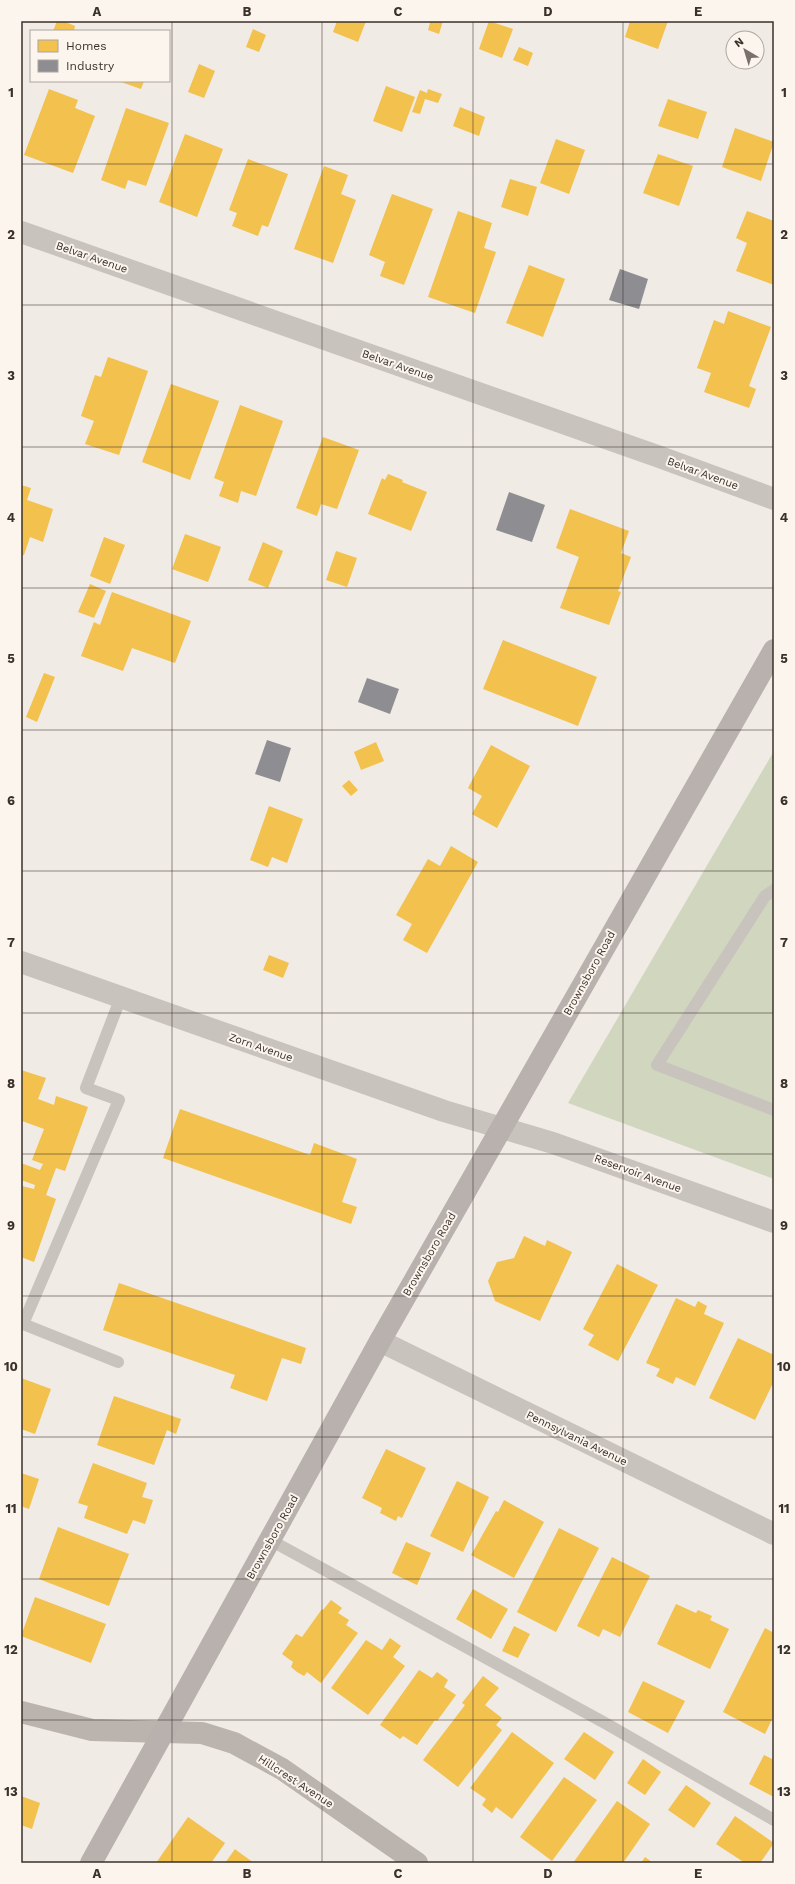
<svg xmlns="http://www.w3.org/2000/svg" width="795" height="1884" viewBox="0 0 795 1884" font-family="'Work Sans',sans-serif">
	<rect width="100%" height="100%" fill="#f0ebe5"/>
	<polygon fill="#d1d6bf" points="774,751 774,1179 568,1103"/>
	<g fill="#f2c14e">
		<polygon points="57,21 63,21 75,26 74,31 53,31"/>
		<polygon points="337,21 366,21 358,42 333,32"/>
		<polygon points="426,21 443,21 439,34 428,30 430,23"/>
		<polygon points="489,21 513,29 502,58 479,49"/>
		<polygon points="630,21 668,21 658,49 625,37"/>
		<polygon points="253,29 266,35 259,52 246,47"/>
		<polygon points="519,47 533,53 528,66 513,60"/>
		<polygon points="199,64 215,71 204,98 188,92"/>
		<polygon points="118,81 144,81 141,89"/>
		<polygon points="386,86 415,97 402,132 373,121"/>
		<polygon points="49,89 78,100 75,108 95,116 73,173 24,155"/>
		<polygon points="428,89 442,94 438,103 425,99 420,114 412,112 420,90 427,93"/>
		<polygon points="668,99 707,112 698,139 658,126"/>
		<polygon points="460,107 485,117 479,136 453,126"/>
		<polygon points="126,108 169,123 146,186 128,180 125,189 101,180"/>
		<polygon points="735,128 774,142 761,181 722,167"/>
		<polygon points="185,134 223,149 197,217 159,202"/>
		<polygon points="556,139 585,150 569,194 540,183"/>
		<polygon points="658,154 693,166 679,206 643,193"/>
		<polygon points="248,159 288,174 268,227 262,225 258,236 232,226 237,213 229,210"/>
		<polygon points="324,166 348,175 341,194 356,200 333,263 294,249"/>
		<polygon points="510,179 537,187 528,216 501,207"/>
		<polygon points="392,194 433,209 404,285 380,276 385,262 369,255"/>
		<polygon points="458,211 492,223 484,248 496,252 475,313 428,297"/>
		<polygon points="747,211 774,221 774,285 736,271 747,243 736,238"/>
		<polygon points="529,265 565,279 543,337 506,323"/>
		<polygon points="728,311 771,327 749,386 756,389 749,408 704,392 711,373 697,368 714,320 724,324"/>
		<polygon points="108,357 148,371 119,455 85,444 94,421 81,416 95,375 101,377"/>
		<polygon points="171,384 219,401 190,480 142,462"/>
		<polygon points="240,405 283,421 256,496 241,491 238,503 219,496 224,482 214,478"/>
		<polygon points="323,437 359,450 337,509 321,504 317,516 296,508"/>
		<polygon points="388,474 403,480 402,482 427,492 411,531 368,514 382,478 385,480"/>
		<polygon points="21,485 31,488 27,500 53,509 43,542 30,537 24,555 21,555"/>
		<polygon points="570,509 629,531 621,553 631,557 618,591 621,592 609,625 560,608 579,557 556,548"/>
		<polygon points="185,534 221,547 208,582 172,569"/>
		<polygon points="104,537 125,545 110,584 90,576"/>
		<polygon points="263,542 283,551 268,588 248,580"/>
		<polygon points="336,551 357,558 347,587 326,580"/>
		<polygon points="90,584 106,591 94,618 78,612"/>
		<polygon points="112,592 191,621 175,663 132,648 123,671 81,656 94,622 100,625"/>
		<polygon points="503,640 597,677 578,726 483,689"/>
		<polygon points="44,673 55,677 37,722 26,717"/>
		<polygon points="376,742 384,761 361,770 354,752"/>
		<polygon points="491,745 530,766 497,828 472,814 482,796 468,788"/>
		<polygon points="349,780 358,790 351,796 342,786"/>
		<polygon points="269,806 303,819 287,863 272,857 268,867 250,860"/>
		<polygon points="451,846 478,862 427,953 403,940 412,924 396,915 428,859 440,866"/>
		<polygon points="269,955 289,963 283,978 263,970"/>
		<polygon points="21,1070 46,1078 38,1099 54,1105 56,1096 88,1107 65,1171 56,1168 46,1195 56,1199 34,1262 21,1257 21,1190 22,1186 34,1189 35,1185 21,1180 21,1163 40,1170 43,1164 32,1160 44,1129 22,1121 21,1125"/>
		<polygon points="180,1109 310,1155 314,1143 357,1159 342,1202 357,1207 351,1224 163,1158"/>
		<polygon points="524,1236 545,1246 547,1240 572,1252 540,1321 495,1301 488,1281 497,1262 514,1258"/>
		<polygon points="617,1264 658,1285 618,1361 588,1345 594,1335 583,1329"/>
		<polygon points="119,1283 306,1348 301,1364 282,1358 267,1401 230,1388 235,1375 103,1330"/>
		<polygon points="676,1298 695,1307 698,1301 707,1306 704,1314 724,1323 695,1386 676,1377 673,1384 656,1376 660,1369 646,1363"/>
		<polygon points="738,1338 774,1355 774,1381 755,1420 709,1398"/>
		<polygon points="21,1378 51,1389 35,1434 21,1429"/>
		<polygon points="114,1396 181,1419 176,1434 167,1430 154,1465 97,1445"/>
		<polygon points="386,1449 426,1468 402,1518 398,1516 396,1521 380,1513 382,1508 362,1498"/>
		<polygon points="93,1463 147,1483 142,1497 153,1500 145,1524 133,1520 127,1534 84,1518 88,1506 78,1503"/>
		<polygon points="21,1473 39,1479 29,1509 21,1506"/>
		<polygon points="457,1481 489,1497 463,1552 430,1536"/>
		<polygon points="504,1500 544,1522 514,1578 471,1555 496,1511 498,1512"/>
		<polygon points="58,1527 129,1554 109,1606 39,1579"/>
		<polygon points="559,1528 599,1548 556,1632 517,1612"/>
		<polygon points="406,1542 431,1553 417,1585 392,1573"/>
		<polygon points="612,1557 650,1576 620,1637 603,1629 599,1637 577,1626"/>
		<polygon points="473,1589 508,1609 491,1639 456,1619"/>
		<polygon points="35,1597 106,1624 91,1663 21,1636"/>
		<polygon points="331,1600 342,1608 338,1613 349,1620 346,1625 358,1633 321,1683 307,1672 304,1676 297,1672 291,1667 293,1662 282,1654 296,1634 302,1637 322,1609 323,1610"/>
		<polygon points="676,1604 696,1613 698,1610 712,1616 710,1620 729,1629 710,1669 657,1644"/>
		<polygon points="514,1626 530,1634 518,1658 502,1651"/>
		<polygon points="765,1628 774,1633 774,1715 765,1734 723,1712"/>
		<polygon points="390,1638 401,1646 393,1657 405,1666 368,1715 331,1688 366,1640 382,1650"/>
		<polygon points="419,1670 432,1678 437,1672 448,1680 444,1687 456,1695 437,1721 435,1720 417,1745 403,1736 400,1739 380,1725"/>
		<polygon points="483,1676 499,1688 485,1705 502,1718 496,1725 502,1730 458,1787 423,1760 465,1705 462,1703"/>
		<polygon points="643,1681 685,1701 668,1733 628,1712"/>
		<polygon points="512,1732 554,1763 512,1819 496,1807 492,1813 482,1805 486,1799 470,1788"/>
		<polygon points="584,1732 614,1752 595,1780 564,1759"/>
		<polygon points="764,1755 774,1760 774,1797 749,1784"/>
		<polygon points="643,1759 661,1772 645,1795 627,1783"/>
		<polygon points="564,1777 597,1800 552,1861 520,1837"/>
		<polygon points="686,1785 711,1803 694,1828 668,1810"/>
		<polygon points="21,1796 40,1803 32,1829 21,1825"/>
		<polygon points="617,1801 650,1824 623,1863 573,1863"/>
		<polygon points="735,1816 774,1843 760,1863 745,1863 716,1844"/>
		<polygon points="188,1817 225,1843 211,1863 156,1863"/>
		<polygon points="235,1849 236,1850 254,1863 225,1863"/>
		<polygon points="645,1857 653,1863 641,1863"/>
	</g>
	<g fill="#8d8d92">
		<polygon points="620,269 648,279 639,309 609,300"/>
		<polygon points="509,492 545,505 532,542 496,530"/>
		<polygon points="367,678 399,689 390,714 358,702"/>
		<polygon points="267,740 291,748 280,782 255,774"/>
	</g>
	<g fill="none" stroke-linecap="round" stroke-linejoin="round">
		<g stroke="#c9c3be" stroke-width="12">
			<polyline points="774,890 765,896 657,1065 774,1110"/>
			<polyline points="118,1362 23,1324 119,1100 86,1088 121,997"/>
			<polyline points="270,1540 605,1723 774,1820"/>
		</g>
		<g stroke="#c9c3be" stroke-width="22">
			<polyline points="21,232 657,456 774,499"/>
			<polyline points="21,962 444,1111 553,1143 774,1222"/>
			<polyline points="380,1341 774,1534"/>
		</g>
		<polyline stroke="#bab3ae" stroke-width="22" points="21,1712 92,1730 202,1733 234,1743 282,1769 417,1863"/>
		<polyline stroke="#b8b1ad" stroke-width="22" points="91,1863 380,1341 774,650"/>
	</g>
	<path fill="none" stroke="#3b302b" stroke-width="1" stroke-opacity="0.55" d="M172 21V1863M322 21V1863M473 21V1863M623 21V1863M21 164H774M21 305H774M21 447H774M21 588H774M21 730H774M21 871H774M21 1013H774M21 1154H774M21 1296H774M21 1437H774M21 1579H774M21 1720H774"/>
	<g text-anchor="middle" stroke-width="4" stroke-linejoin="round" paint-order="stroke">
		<g font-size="11" fill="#3b302b" stroke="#fbf5ee">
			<text transform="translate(92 257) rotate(19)" y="4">Belvar Avenue</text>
			<text transform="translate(398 365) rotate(19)" y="4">Belvar Avenue</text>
			<text transform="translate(703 473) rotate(20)" y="4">Belvar Avenue</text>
			<text transform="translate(589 973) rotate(-61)" y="4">Brownsboro Road</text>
			<text transform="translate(261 1047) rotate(19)" y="4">Zorn Avenue</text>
			<text transform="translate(638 1173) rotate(20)" y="4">Reservoir Avenue</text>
			<text transform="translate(429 1254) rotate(-60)" y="4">Brownsboro Road</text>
			<text transform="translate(577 1438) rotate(26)" y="4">Pennsylvania Avenue</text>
			<text transform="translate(272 1537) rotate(-61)" y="4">Brownsboro Road</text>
			<text transform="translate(296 1781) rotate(33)" y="4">Hillcrest Avenue</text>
		</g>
	</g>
	<rect width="795" height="1884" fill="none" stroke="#fbf5ee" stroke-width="44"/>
	<rect x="30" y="30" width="140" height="52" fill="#fbf5ee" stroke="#aea6a0"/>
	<rect x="38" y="40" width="20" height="12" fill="#f2c14e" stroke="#aea6a0"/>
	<text x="66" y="50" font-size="12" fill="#3b302b">Homes</text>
	<rect x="38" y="60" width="20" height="12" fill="#8d8d92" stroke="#aea6a0"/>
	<text x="66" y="70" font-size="12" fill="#3b302b">Industry</text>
	<g transform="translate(745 50) rotate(322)"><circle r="19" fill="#fbf5ee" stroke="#aea6a0"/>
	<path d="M0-3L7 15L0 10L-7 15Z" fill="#7a716c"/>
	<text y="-6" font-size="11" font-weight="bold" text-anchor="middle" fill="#3b302b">N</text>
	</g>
	<rect x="22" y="22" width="751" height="1840" fill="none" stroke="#3b302b" stroke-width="1.5"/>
	<g font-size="13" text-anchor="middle" font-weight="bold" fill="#3b302b">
		<text x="97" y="16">A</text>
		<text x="247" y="16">B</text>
		<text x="398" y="16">C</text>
		<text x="548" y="16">D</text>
		<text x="698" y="16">E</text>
		<text x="11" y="97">1</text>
		<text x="784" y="97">1</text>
		<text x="11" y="239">2</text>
		<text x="784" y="239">2</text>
		<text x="11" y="380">3</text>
		<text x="784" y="380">3</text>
		<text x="11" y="522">4</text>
		<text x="784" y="522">4</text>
		<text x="11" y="663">5</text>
		<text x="784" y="663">5</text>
		<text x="11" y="805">6</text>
		<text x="784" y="805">6</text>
		<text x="11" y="947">7</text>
		<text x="784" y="947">7</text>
		<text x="11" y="1088">8</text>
		<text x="784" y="1088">8</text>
		<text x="11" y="1230">9</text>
		<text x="784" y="1230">9</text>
		<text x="11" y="1371">10</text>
		<text x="784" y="1371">10</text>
		<text x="11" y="1513">11</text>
		<text x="784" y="1513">11</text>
		<text x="11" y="1654">12</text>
		<text x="784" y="1654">12</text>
		<text x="11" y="1796">13</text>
		<text x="784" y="1796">13</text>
		<text x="97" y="1878">A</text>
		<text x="247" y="1878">B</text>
		<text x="398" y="1878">C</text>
		<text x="548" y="1878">D</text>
		<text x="698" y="1878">E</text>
	</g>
</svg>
